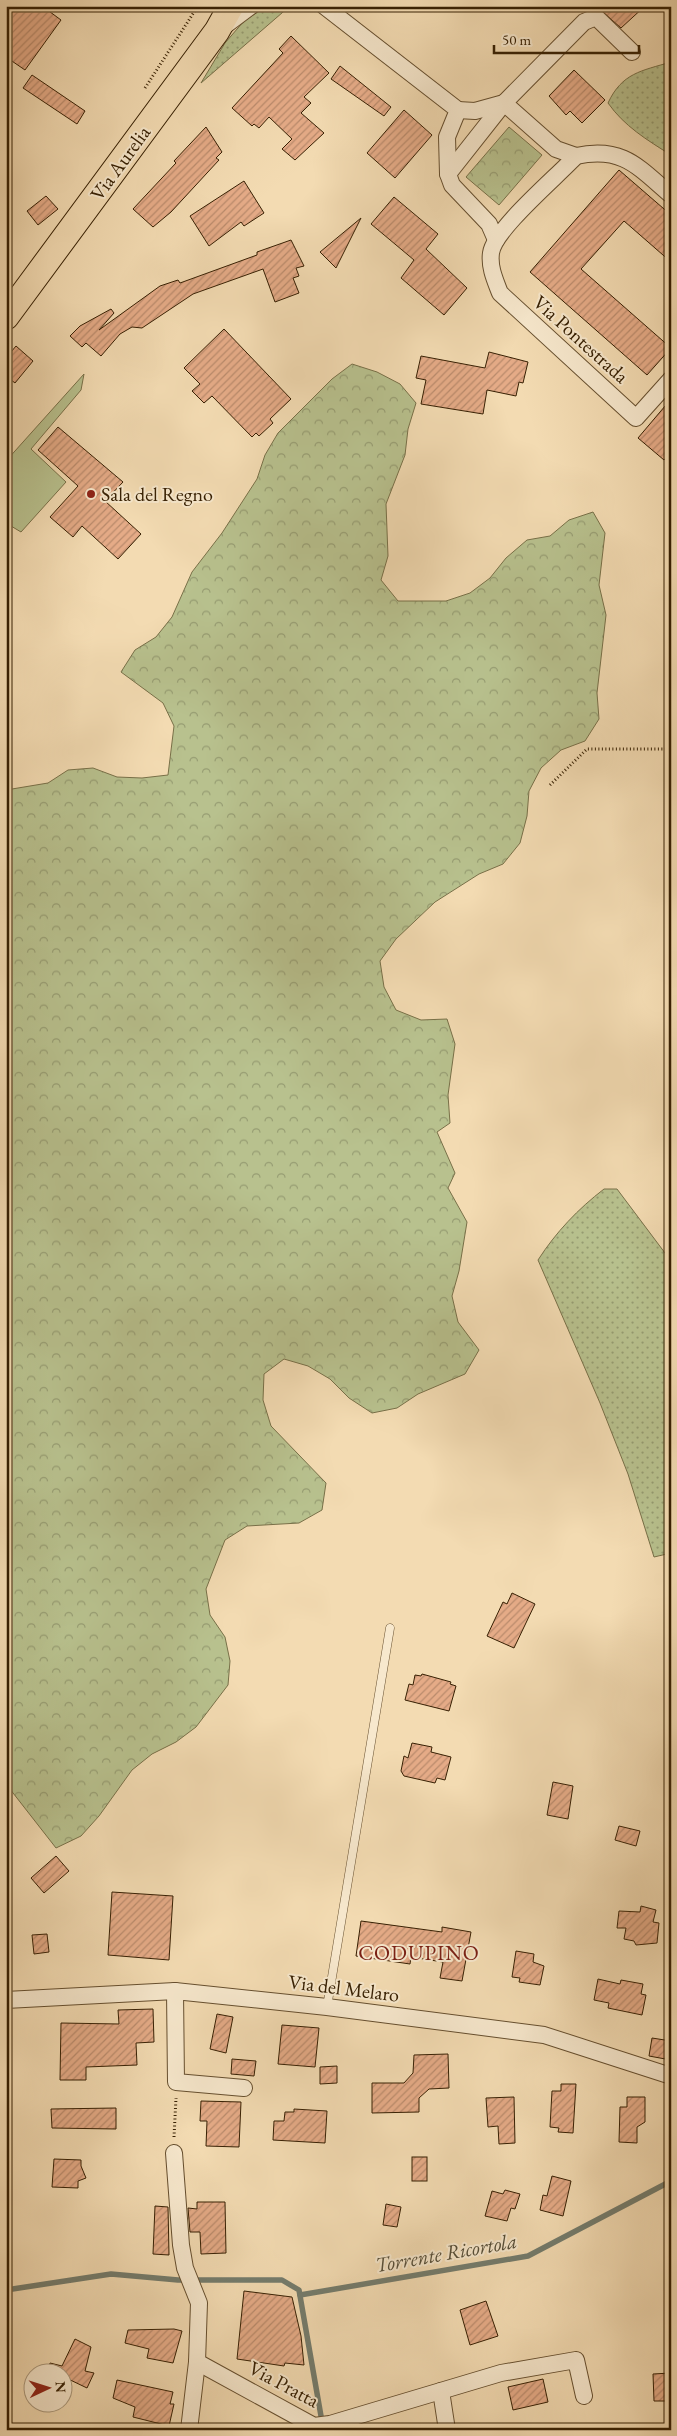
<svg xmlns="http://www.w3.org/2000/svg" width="677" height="2436" viewBox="0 0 677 2436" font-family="'EB Garamond',serif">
	<defs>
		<pattern id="grass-dots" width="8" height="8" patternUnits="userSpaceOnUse" patternTransform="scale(1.25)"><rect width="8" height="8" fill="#b8c18e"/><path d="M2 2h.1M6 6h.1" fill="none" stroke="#969c72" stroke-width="1.8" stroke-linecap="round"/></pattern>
		<pattern id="forest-crowns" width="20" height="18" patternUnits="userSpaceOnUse" patternTransform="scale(1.25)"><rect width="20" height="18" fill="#b8c18e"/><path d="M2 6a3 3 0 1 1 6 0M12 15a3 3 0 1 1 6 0" fill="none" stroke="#969c72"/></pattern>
		<pattern id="building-hatch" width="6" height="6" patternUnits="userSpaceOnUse" patternTransform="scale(1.25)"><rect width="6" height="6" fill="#e5ab87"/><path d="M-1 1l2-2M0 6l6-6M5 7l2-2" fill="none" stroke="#ba8b6c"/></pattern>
	</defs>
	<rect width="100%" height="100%" fill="#f3dbb2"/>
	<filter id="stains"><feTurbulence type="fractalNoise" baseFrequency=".004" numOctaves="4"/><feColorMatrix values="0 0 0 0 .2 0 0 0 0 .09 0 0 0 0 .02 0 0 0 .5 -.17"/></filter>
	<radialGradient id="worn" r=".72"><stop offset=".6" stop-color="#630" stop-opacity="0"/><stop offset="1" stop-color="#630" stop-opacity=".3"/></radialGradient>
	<g fill="url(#grass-dots)" stroke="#787048">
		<polygon points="267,6 290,6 201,83 225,43 244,21"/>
		<path d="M671 62V155C647 140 624 126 608 103 622 73 641 71 671 62Z"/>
		<path d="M604 1189H617L671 1261V1553L654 1557 628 1474 600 1403 538 1260C556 1232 578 1209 604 1189Z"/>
	</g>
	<g fill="url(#forest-crowns)" stroke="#787048">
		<polygon points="509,127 542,155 499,205 466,177"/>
		<polygon points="352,364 377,372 400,384 416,403 408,429 405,455 386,504 388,556 381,580 398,601 446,601 470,593 490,578 506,558 527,540 550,536 569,520 593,512 605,533 599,585 606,615 597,693 599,719 585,741 561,750 541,768 529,791 527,816 520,843 503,864 479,874 435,902 396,939 380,961 384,987 396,1010 421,1020 447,1019 455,1044 448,1095 450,1123 437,1132 455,1173 448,1188 467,1222 459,1271 452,1296 458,1322 479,1350 465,1374 418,1394 397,1408 372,1413 349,1398 330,1379 308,1366 284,1359 264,1374 263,1400 271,1426 326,1483 322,1510 299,1523 247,1526 225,1540 206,1589 210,1615 225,1637 230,1661 228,1685 196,1727 176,1742 152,1754 132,1770 99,1816 81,1836 56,1848 6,1784 6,790 48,783 68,770 93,768 117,777 142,778 168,775 174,726 163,703 121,672 135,650 156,637 172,617 192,572 222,533 257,479 265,455 278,433 332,379"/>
	</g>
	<polygon fill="#b8c18e" stroke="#787048" points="84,374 81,390 31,449 66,482 21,532 6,523 6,461"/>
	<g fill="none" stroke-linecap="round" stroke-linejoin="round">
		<g stroke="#747c6d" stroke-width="5.5">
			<polyline points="6,2290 111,2274 178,2280 282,2280 299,2290 321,2416"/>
			<polyline points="300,2295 528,2256 671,2181"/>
		</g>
	</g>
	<g fill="url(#building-hatch)" stroke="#372003">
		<polygon points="6,6 42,6 61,20 25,70 6,57"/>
		<polygon points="596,6 645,6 621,28"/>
		<polygon points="291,36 329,73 304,97 311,103 301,113 324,133 295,160 282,149 292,139 269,117 259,128 254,124 252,126 232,108 283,53 279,49"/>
		<polygon points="340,66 391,107 384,116 331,79"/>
		<polygon points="574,70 605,100 582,123 570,111 566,115 549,96"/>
		<polygon points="32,75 85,111 77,124 23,88"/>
		<polygon points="404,110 432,135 395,178 367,153"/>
		<polygon points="206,127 222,152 216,158 219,160 171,212 153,227 133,209 176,163 174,161"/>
		<polygon points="619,170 671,215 671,262 624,221 581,269 671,348 647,375 530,272"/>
		<polygon points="244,181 264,213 244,226 241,222 209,246 190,216"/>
		<polygon points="46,196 58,209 38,225 27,211"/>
		<polygon points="394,197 438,234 426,249 467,288 444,315 401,278 414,260 371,224"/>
		<polygon points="361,218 336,268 320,252"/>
		<polygon points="291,240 304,266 296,268 299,276 293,278 299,293 275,302 263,269 193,294 142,328 132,327 120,334 101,356 86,343 82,347 70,336 80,326 111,309 114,313 99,330 160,286 178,280 180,283 257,255 257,252"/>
		<polygon points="224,329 291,399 270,419 273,423 259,436 256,433 252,437 212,396 204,403 192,391 200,384 184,368"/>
		<polygon points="16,346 33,361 15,383 6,376 6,358"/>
		<polygon points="489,352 528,362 523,383 519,382 516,396 487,390 483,414 421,404 426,380 416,378 421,356 485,368"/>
		<polygon points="671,399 671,453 664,460 638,438"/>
		<polygon points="58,427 123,482 105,501 141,534 118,559 82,526 73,537 50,517 78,486 38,450"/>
		<polygon points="512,1593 535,1604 514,1648 487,1636 503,1602 507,1604"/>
		<polygon points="422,1674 451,1682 450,1684 456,1686 449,1711 405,1700 409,1684 413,1685 415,1675 421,1676"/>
		<polygon points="412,1743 432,1747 431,1752 451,1757 445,1780 437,1778 435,1783 404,1776 401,1771 404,1756 408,1758"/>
		<polygon points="553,1782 573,1786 568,1819 547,1815"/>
		<polygon points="619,1826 640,1831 636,1846 615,1840"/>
		<polygon points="56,1856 69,1871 44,1893 31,1878"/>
		<polygon points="112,1892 173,1896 169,1960 108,1955"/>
		<polygon points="641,1906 656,1910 653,1922 659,1923 657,1943 636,1945 634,1941 624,1939 626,1928 617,1928 619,1911 640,1912"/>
		<polygon points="361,1921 442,1932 442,1927 471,1932 462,1981 440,1978 443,1962 411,1957 410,1964 356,1956"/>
		<polygon points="47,1934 49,1952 34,1954 32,1935"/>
		<polygon points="516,1951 534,1954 533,1962 544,1966 540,1985 519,1982 520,1978 512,1977"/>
		<polygon points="598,1979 620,1984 621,1980 643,1984 641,1994 646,1995 642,2015 608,2008 609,2003 594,2000"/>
		<polygon points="153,2009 154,2042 136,2043 137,2065 86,2067 86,2080 60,2080 61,2023 119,2024 118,2010"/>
		<polygon points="217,2014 233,2017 226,2053 210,2049"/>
		<polygon points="282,2025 319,2028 315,2067 278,2064"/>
		<polygon points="652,2038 671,2041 671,2060 649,2056"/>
		<polygon points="448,2054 449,2088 429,2089 419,2098 419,2112 372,2113 372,2083 404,2083 413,2073 414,2055"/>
		<polygon points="232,2059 256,2061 254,2076 231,2074"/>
		<polygon points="337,2066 337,2083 320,2084 320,2067"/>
		<polygon points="561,2084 576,2084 573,2133 558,2132 559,2128 550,2127 552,2091 561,2091"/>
		<polygon points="514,2097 515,2143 499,2144 498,2126 488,2127 486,2098"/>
		<polygon points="627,2097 645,2097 645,2122 637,2127 637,2143 619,2142 620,2107 627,2107"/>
		<polygon points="201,2101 241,2102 239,2147 206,2146 207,2121 200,2121"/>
		<polygon points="116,2108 116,2129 52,2128 51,2109"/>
		<polygon points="294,2109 327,2111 325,2143 273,2140 274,2121 284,2121 285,2112 294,2112"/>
		<rect x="412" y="2157" width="15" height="24"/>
		<polygon points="54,2159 81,2160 81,2166 86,2178 78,2181 78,2188 52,2187"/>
		<polygon points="552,2176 571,2181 563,2216 540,2210 543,2195 547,2196"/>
		<polygon points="505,2190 520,2194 515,2209 511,2208 507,2221 485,2216 492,2191 503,2194"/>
		<polygon points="197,2202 225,2202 226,2253 201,2254 200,2232 190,2232 188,2208 197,2209"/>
		<polygon points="386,2204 401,2207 397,2227 383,2225"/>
		<polygon points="155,2206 168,2207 169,2255 153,2254"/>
		<polygon points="244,2291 292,2297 301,2336 304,2365 285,2363 284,2366 237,2359"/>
		<polygon points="486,2301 498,2336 470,2345 460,2310"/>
		<polygon points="174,2329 182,2331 173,2363 147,2358 149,2349 125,2343 128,2330"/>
		<polygon points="75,2339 91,2347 85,2371 94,2373 87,2388 62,2376 62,2374 48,2369 50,2363 62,2366"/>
		<polygon points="671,2373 671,2401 654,2401 653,2374"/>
		<polygon points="543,2379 548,2402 513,2410 508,2387"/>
		<polygon points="117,2380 173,2392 170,2404 174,2404 169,2426 133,2417 135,2407 113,2398"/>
	</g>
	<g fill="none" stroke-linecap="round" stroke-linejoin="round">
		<g stroke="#664f2f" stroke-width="9">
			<polyline id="lane" points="327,2007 390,1628"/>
		</g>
		<g stroke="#664f2f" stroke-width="18">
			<g id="street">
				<polyline points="324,6 458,110 447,137 448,174 452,185 489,224 496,240"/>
				<polyline points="223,27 251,6"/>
				<path d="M504 103 556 149 576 156C559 175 494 229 491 253 489 267 495 280 500 293L636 418 671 379"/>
				<polyline points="458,110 475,111 504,103"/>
				<path d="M576 156C623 146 638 167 671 195"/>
				<polyline points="448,174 504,103 584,22 596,17 632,52"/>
				<polyline points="175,1991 176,2082 244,2088"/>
				<polyline points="6,2000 175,1991 327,2007 544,2035 671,2076"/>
				<polyline points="174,2153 181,2245 185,2268 199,2303 197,2362 189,2430"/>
				<polyline points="197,2362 314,2426 330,2424 501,2373 576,2360 584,2396"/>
				<polyline points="441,2391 447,2430"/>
			</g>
		</g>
		<g stroke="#372003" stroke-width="27">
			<polyline id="primary" points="6,317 217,31 231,6"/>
		</g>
		<g stroke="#372003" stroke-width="3" stroke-dasharray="1 2.5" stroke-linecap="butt">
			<polyline points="145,88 198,6"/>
			<polyline points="550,785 587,749 671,749"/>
			<polyline points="174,2137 176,2098"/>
		</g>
		<use href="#lane" stroke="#f7e8cd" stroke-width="8"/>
		<use href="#street" stroke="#f7e8cd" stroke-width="16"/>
		<use href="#primary" stroke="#f3dbb2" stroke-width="25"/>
	</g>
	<circle fill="#8f2418" stroke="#f7e8cd" stroke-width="2" cx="91" cy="494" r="5"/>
	<g text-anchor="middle" stroke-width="4" stroke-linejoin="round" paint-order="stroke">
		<g font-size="20" fill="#372003" stroke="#f7e8cd">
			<text transform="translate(120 163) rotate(-54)" y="7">Via Aurelia</text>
			<text transform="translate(581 339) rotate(42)" y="7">Via Pontestrada</text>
			<text transform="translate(344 1988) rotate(7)" y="7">Via del Melaro</text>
			<text transform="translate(284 2384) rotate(28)" y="7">Via Pratta</text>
		</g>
		<g font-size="20" fill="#372003" stroke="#f7e8cd" text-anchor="start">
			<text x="101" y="501">Sala del Regno</text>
		</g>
		<g font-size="21" letter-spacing="1" fill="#7a1f14" stroke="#f7e8cd">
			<text x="419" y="1960">CODUPINO</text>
		</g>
		<g font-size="21" font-style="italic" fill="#564e38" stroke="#f7e8cd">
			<text transform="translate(446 2253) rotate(-10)" y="7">Torrente Ricortola</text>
		</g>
	</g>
	<rect width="677" height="2436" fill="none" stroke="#f3dbb2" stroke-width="25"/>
	<rect x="8" y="8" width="662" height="2421" fill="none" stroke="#372003" stroke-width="2.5"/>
	<rect x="12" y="12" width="652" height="2411" fill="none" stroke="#372003"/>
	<g transform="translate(48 2388) rotate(86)"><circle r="24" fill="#f7e8cd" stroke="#aa987c"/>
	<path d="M0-4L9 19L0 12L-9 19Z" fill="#8f2418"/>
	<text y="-8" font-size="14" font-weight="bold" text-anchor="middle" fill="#372003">N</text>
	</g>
	<path d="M494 45v8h145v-8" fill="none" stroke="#372003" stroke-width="2.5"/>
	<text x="502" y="45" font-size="15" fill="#372003" stroke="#f7e8cd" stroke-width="4" paint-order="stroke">50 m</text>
	<rect width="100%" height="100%" filter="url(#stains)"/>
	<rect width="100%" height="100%" fill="url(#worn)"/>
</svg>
